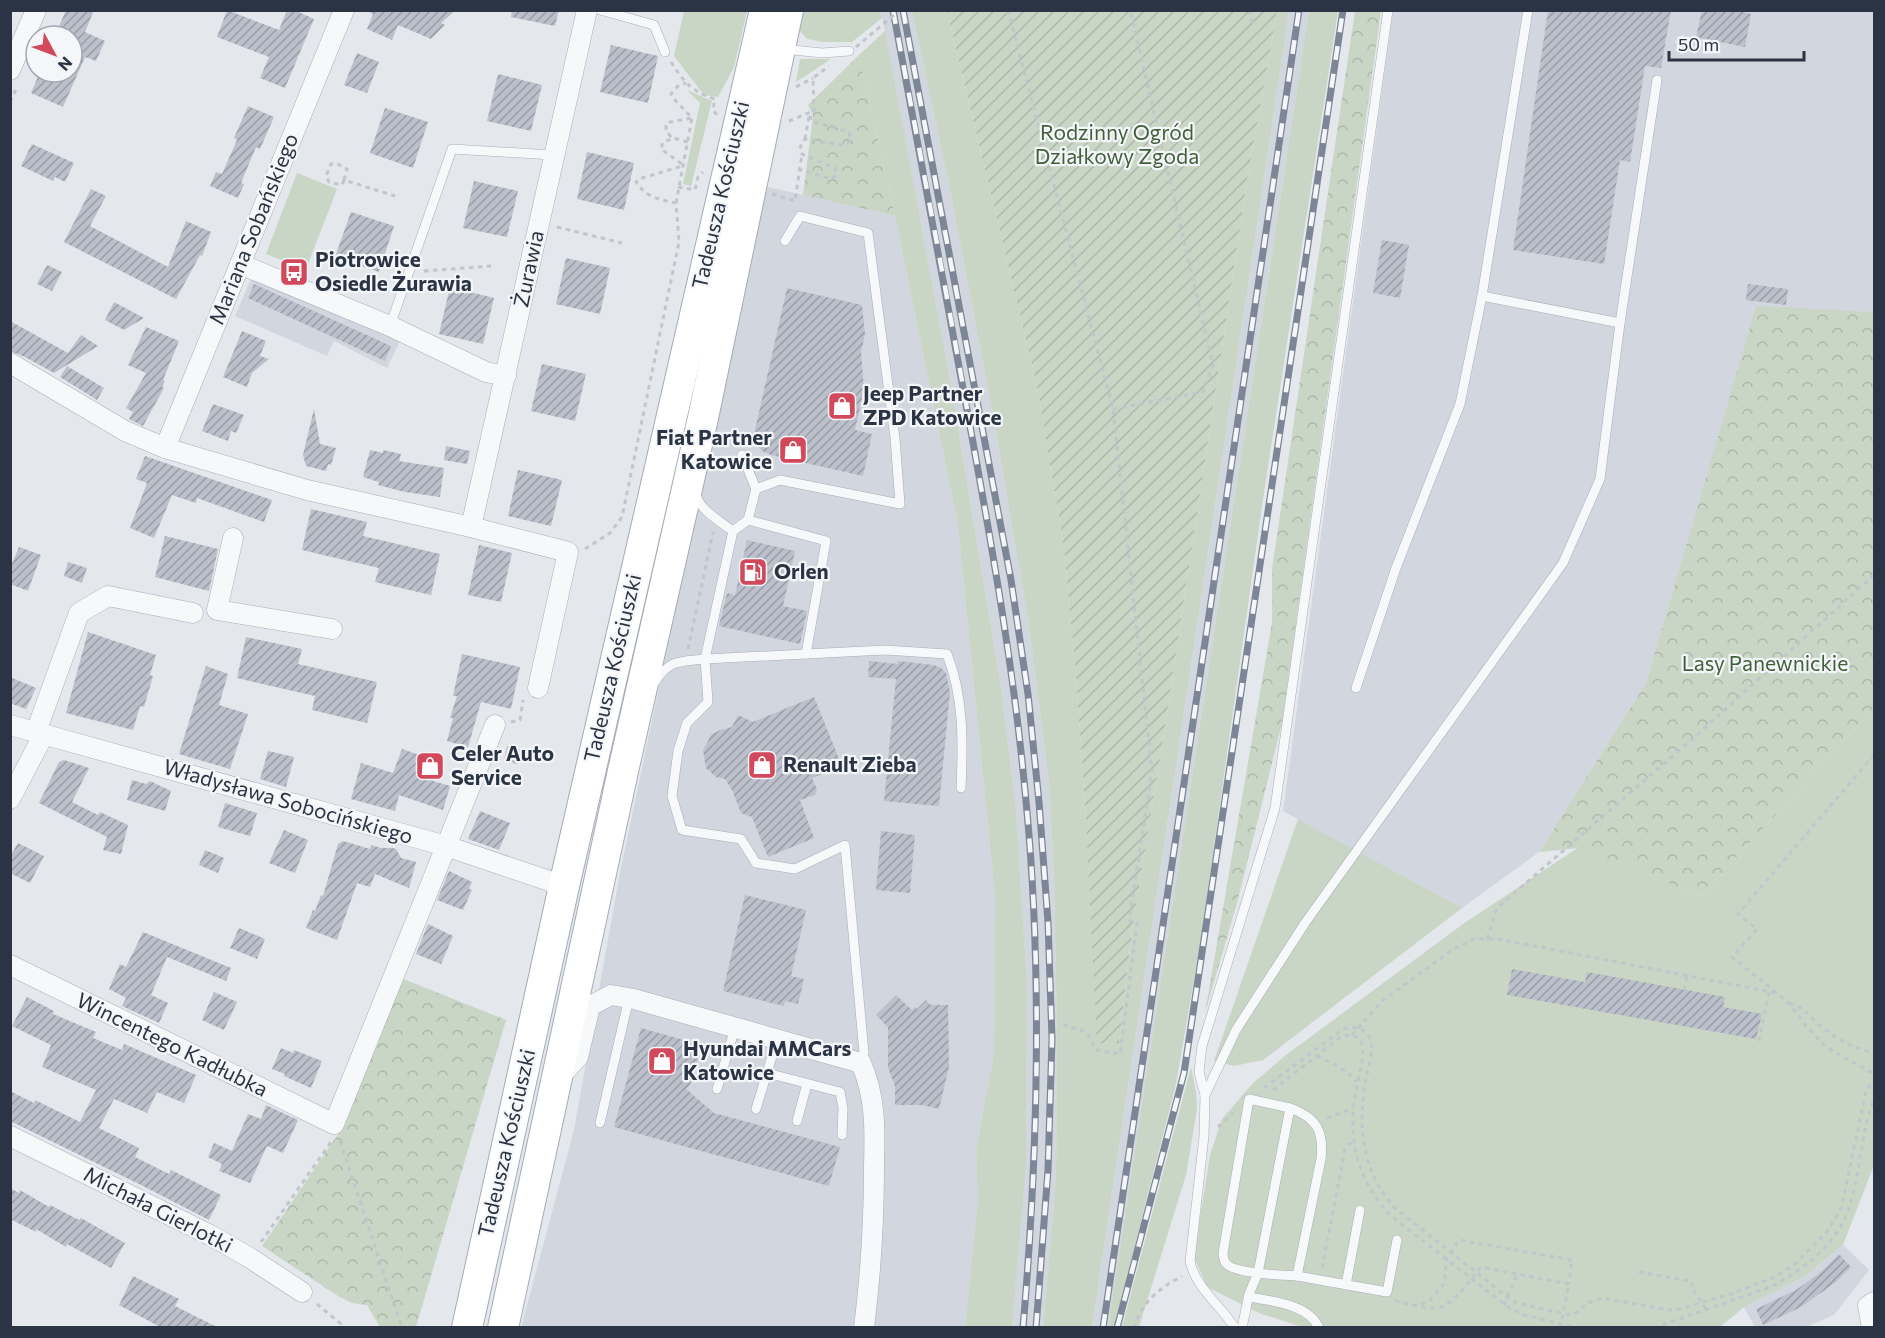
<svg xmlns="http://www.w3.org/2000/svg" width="1885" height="1338" viewBox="0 0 1885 1338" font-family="Commissioner,sans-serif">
	<defs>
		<pattern id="forest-crowns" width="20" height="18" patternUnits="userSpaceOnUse" patternTransform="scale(1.5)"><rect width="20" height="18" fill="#c9d6c5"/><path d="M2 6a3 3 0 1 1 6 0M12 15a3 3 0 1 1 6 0" fill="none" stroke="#adb8ab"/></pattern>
		<pattern id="garden-furrows" width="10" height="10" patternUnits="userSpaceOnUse" patternTransform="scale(1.5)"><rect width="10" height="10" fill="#c9d6c5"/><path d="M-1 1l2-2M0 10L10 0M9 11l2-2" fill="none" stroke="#adb8ab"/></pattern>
		<pattern id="building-hatch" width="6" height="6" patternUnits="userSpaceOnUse" patternTransform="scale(1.5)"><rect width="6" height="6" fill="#bbc0ca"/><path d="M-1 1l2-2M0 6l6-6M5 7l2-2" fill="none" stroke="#989da6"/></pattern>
	</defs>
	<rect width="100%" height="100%" fill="#e4e7ec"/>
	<g fill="#d2d6de">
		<polygon points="881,11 912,11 949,184 997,436 1028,619 1049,781 1054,876 1057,1032 1056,1180 1043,1327 1012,1327 1026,1167 1027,983 1016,812 1001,688 951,385"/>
		<polygon points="1289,11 1309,11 1108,1327 1092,1328"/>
		<polygon points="1393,11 1874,11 1874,312 1756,307 1646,683 1539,852 1462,908 1283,811"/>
		<polygon points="764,186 895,216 958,525 995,895 994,1054 976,1149 978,1200 965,1327 521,1328 574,1130 620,873"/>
		<polygon points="251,279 400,341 387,368 334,341 327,356 235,316"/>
		<polygon points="1843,1245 1869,1270 1834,1315 1806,1327 1755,1327 1744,1307 1804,1277"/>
	</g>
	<g fill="#c9d6c5">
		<polygon points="684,11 747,11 734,67 718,97 704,95 674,56"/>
		<polygon points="801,11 881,11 882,18 852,42 823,42 807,39 797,28"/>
		<polygon points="912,11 947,11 1037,386 1064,549 1076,676 1085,804 1098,1044 1119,1043 1133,923 1163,740 1248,175 1277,11 1289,11 1092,1327 1043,1327 1056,1180 1057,1032 1054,876 1049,781 1028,619 997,436 949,184"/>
		<polygon points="1309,11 1338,11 1262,506 1200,945 1176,1084 1114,1327 1108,1327"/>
		<polygon points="885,31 951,385 1001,688 1016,812 1027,982 1026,1167 1012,1327 965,1327 978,1200 976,1149 994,1054 995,895 958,525 895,216 859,55"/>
		<polygon points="800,59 831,59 796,82"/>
		<polygon points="687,90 712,101 691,186 683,184 700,103"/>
		<polygon points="297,173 337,189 306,269 266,254"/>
		<polygon points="1874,708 1874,1165 1843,1245 1804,1277 1744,1307 1720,1327 1305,1328 1259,1313 1207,1287 1194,1257 1210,1155 1222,1119 1253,1083 1286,1055 1463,924 1579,847 1701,896"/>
		<polygon points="1298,819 1462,908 1263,1060 1234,1066 1214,1061"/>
		<polygon points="1191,1067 1196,1092 1197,1109 1186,1175 1139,1327 1122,1327"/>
	</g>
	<g fill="url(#forest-crowns)">
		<polygon points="1355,11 1381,11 1282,723 1237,903 1205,1013 1272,623 1272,569"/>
		<polygon points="859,55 895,216 803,195 813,115 808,105"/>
		<polygon points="1756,306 1874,312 1874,708 1701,896 1579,848 1539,852 1646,683"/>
		<polygon points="401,978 506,1020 416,1327 380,1327 367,1305 352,1303 338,1296 262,1246 343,1127"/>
	</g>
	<polygon fill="url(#garden-furrows)" points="947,11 1277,11 1248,175 1163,740 1133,923 1119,1043 1097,1044 1085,804 1076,676 1064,549 1037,386"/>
	<g fill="url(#building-hatch)">
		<polygon points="66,10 94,10 85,32 105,41 96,61 85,57 63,107 31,93 40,72 72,72 72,36 55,36"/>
		<polygon points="227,10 279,30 287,10 294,10 314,19 285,88 260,78 269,57 217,37"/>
		<polygon points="365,10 456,10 441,23 445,25 431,39 398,25 392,40 367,29 373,14"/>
		<polygon points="512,10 559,10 555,26 511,17"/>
		<polygon points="1548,10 1671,10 1661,68 1645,66 1630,162 1620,160 1604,264 1513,250"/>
		<polygon points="1702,10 1734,10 1751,14 1745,47 1696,37"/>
		<polygon points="611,45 658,56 648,103 600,92"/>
		<polygon points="357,53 379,62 367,93 344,85"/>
		<polygon points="498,74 542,85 531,131 487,121"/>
		<polygon points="248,106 274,117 260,149 256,147 241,183 244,184 238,198 210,186 216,172 222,174 237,140 234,138"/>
		<polygon points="385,108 428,122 413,168 370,153"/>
		<polygon points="32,144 74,163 65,182 55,177 53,181 21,166"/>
		<polygon points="587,152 634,163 624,210 577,199"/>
		<polygon points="474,181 518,191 507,237 463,228"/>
		<polygon points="91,189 106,196 90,226 168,267 186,221 211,232 202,256 200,255 176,299 64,242"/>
		<polygon points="351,212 394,226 379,272 335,257"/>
		<polygon points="1382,240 1409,245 1400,298 1373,293"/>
		<polygon points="566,258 610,268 600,314 556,304"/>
		<polygon points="47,265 62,272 52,291 37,284"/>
		<polygon points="254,284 391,346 385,361 248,298"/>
		<polygon points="1748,284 1788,289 1786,305 1746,300"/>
		<polygon points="450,287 494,298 483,344 439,334"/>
		<polygon points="787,288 862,305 865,334 861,352 864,389 855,430 872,434 863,476 771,455 762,451 756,444 755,430"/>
		<polygon points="114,302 144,318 124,330 105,320"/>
		<polygon points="10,321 68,353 81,335 98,346 54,373 25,357 10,351"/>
		<polygon points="146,327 179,341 163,380 165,381 162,387 164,388 143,426 129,419 133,412 126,408 146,373 128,365"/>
		<polygon points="242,331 266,341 260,356 269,359 252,373 247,387 223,377"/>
		<polygon points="542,364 586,374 575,421 531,411"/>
		<polygon points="67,366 104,388 97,400 60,377"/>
		<polygon points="213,404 244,415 236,433 231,431 228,441 202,431"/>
		<polygon points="314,409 320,444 336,448 331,465 328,464 326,471 306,466 303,455"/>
		<polygon points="446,446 470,451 467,464 444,460"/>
		<polygon points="370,450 383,453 383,450 401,454 399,461 444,468 440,497 405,492 378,485 379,482 363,477"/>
		<polygon points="145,456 272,500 264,522 197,498 196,503 172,495 154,538 130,528 147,483 136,479"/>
		<polygon points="518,470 562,480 551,526 508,516"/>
		<polygon points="311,509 367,522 363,536 440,554 431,595 375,582 379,568 302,550"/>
		<polygon points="165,536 218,549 209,591 155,577"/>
		<polygon points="747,540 795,551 783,606 807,611 800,644 719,626 727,593 735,595"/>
		<polygon points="479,545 512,553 501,602 468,595"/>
		<polygon points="19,547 41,555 28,591 10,584 10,568"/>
		<polygon points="68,562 87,568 82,583 64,576"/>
		<polygon points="88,632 156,655 150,675 153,676 144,707 140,706 133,730 66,713"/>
		<polygon points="246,637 302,649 298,664 377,682 367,723 312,710 315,696 237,678"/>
		<polygon points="462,654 520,667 511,709 481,702 468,747 447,741 453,718 450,718 457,696 453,696"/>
		<polygon points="869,661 898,664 898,661 934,665 941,668 946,673 950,692 939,806 884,801 896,679 868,677"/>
		<polygon points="206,666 228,674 219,705 248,714 230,769 179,754"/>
		<polygon points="10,677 36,688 26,709 10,703"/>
		<polygon points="814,697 842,766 812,778 817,789 815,795 800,800 814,838 768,857 752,817 741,813 732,790 725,779 716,777 706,768 703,751 711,735 720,730 732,727 738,715 753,722"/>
		<polygon points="507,746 522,750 518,764 504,761"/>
		<polygon points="402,749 440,762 433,781 450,786 443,810 399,795 395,811 351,799 361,763 393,773"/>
		<polygon points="268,751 294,757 286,787 260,779"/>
		<polygon points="64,760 89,768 72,802 98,815 100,812 128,825 121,854 103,850 107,837 39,803 59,762"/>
		<polygon points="132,780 146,784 150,781 171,791 165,811 127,800"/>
		<polygon points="225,803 257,813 250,836 218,827"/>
		<polygon points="480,811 510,823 499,850 468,839"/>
		<polygon points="284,830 308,840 295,873 269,863"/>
		<polygon points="881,831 915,835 910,893 876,890"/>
		<polygon points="343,841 370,849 371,845 381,848 392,848 396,849 401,858 416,862 409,888 375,874 370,887 357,883 337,940 306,928 313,910 315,911 321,895 323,896 338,844"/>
		<polygon points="18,843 44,856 30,883 10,873 10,857"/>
		<polygon points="205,850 224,858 218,873 199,865"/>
		<polygon points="449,871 472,882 469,889 472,890 463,910 437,900"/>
		<polygon points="745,895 806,910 791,976 804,979 798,1004 785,1001 784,1006 723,991"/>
		<polygon points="428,924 453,936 441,964 416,954"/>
		<polygon points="239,928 265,939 257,959 230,948"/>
		<polygon points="143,932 231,968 226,981 167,957 151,995 168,1003 159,1023 122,1006 126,998 109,989 120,964 126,967"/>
		<polygon points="1512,969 1585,982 1587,972 1725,997 1723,1007 1762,1014 1756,1039 1507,995"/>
		<polygon points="214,992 237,1002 224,1030 202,1020"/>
		<polygon points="896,995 912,1010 915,1007 917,1009 926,1000 931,1005 948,1005 949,1067 939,1109 922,1105 895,1105 895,1086 888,1068 888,1027 876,1015"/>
		<polygon points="27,997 54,1011 53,1014 96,1032 93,1038 122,1050 124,1044 196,1075 184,1103 157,1092 147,1113 114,1099 99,1128 139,1148 135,1157 169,1174 171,1170 221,1195 209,1220 141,1185 10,1121 10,1091 34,1103 35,1100 80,1122 96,1090 42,1067 51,1045 12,1026"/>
		<polygon points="641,1028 702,1045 690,1085 686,1089 714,1113 840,1147 829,1186 614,1127"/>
		<polygon points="281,1048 293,1053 294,1050 322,1061 311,1088 284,1076 285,1074 272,1069"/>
		<polygon points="266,1105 298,1120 283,1153 267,1146 250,1183 219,1171 222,1164 208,1157 214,1143 232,1151 248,1114 261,1119"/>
		<polygon points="10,1188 19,1193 20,1190 49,1207 50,1205 79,1220 81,1218 125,1243 111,1268 67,1244 66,1247 36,1229 36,1232 10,1219"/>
		<polygon points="1839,1254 1851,1267 1836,1282 1801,1307 1763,1325 1756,1309 1796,1290 1821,1272"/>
		<polygon points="133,1276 179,1299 175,1306 219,1328 162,1328 119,1305"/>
	</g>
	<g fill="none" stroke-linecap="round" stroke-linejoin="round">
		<g stroke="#a9aeb7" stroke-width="10">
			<g id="service">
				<polyline points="600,10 654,25 665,52"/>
				<polyline points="1528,10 1482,296 1620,323"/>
				<polyline points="783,49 822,53 849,51"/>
				<polyline points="390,326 452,149 553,155"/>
				<polyline points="742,455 756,489 748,520"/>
				<polyline points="756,489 780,480 900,504 895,438 868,233 800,216 785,241"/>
				<path d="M696 494C699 510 721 522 733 531"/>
				<polyline points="806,654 826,541 748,520 733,531 705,659 708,702 687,723 678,751 672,796 682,830 741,839 756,863 795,869 845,845 864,1053 861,1063"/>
				<path d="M655 682C670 659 679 662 705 659L885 650 947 654C964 697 963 743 961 788"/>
				<polyline points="1356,688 1396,568 1460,404 1482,296"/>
				<polyline points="767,1073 840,1092 843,1108 842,1135"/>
				<polyline points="717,1089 735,1028"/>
				<polyline points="1205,1095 1236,1030 1305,923 1563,563 1600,479 1620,323 1657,80"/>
				<polyline points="756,1109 777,1040"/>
				<polyline points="797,1121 807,1084"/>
				<polyline points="600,1123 629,998"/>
				<polyline points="1297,1276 1387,1292 1397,1240"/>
				<polyline points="1346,1285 1360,1210"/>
				<path d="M1249 1297C1271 1301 1309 1304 1319 1328"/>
				<path d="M1235 1328C1221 1306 1195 1287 1190 1261L1204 1136 1205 1095 1199 1072 1202 1046 1275 808 1388 10"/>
				<path d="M1242 1328 1249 1294 1258 1273 1290 1108 1249 1099 1223 1253C1223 1254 1224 1261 1225 1262 1231 1274 1283 1275 1297 1276L1321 1159C1324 1131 1317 1118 1290 1108"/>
			</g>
		</g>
		<g stroke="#a9aeb7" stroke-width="21">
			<g id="minor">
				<polyline points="10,70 36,10"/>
				<polyline points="240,264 390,326 486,372 506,376"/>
				<polyline points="10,363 125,431 165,448 307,490 471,527 568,552 538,688"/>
				<polyline points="165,448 344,10"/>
				<polyline points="471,527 587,10"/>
				<polyline points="233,538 217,610 332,629"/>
				<polyline points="10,725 446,846 564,886"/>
				<polyline points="36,732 79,613 108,596 193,613"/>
				<polyline points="10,799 44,734"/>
				<polyline points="10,965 334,1124 495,725"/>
				<path d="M559 1078 578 1057 590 1006 611 995 634 999 861 1063C876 1097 875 1131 874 1167 874 1223 871 1272 864 1328"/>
				<polyline points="10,1136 210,1235 250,1258 302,1292"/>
				<polyline points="1872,1328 1868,1306 1874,1302"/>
			</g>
		</g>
		<g stroke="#a3abb8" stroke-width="32">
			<g id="primary">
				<polyline points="467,1328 564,886 765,10"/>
				<polyline points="503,1328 623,771 703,418 788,10"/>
			</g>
		</g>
		<g stroke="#c2c5cb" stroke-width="3" stroke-dasharray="4.5 4.5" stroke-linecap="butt">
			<polyline points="1008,10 1113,409 1152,771 1129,921 1137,923 1120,1054 1096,1050 1087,1032 1062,1024"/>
			<polyline points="1249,10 1252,24"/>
			<path d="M671 62C684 82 692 92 715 99L713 110 717 115"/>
			<polyline points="796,87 813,78"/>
			<polyline points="10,102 17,87"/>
			<polyline points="789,121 813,111"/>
			<polyline points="671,137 666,131 666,124 670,122 692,118 673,98 671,94 678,86 686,83"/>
			<polyline points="805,139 809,117"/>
			<polyline points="798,169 831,179 836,176 835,168 802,154 800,149 802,142 805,139 841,145 847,144 851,139 849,132 811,121 810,115 814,110 813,78 829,66"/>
			<polyline points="344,180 342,185 329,182 326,176 331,164 336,163 347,169 344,180 395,196"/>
			<polyline points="678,187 695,190 698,177 703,172"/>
			<polyline points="772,194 795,201 802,154"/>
			<polyline points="676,203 692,118"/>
			<polyline points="557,227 622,243"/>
			<polyline points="424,271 491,266"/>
			<polyline points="1113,409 1203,392 1213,365 1130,10"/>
			<path d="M585 549 610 533 622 517 679 242 676 203C658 199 647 198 636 182L639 179 682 166V164L661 149 663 142 674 138 691 143"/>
			<polyline points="688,649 713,532"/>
			<polyline points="511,722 520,720 523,700"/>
			<polyline points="1874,755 1738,914 1757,929 1732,957 1788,1002 1807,1027 1826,1047 1874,1074"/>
			<polyline points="1487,939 1497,908 1697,735 1874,575"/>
			<polyline points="1684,990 1687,976"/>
			<path d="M1789 1003C1808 1009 1809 1017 1823 1028 1837 1040 1857 1049 1874 1053"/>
			<polyline points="1352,1035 1382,1001 1452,950 1474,939 1498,939 1777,993"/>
			<polyline points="1759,1041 1769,992"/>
			<path d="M1317 1056C1331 1063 1347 1069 1356 1082"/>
			<path d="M1264 1088 1343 1029C1353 1026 1365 1027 1370 1039 1375 1050 1368 1067 1366 1079 1357 1126 1362 1172 1395 1208L1506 1296 1517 1303 1570 1315 1577 1312 1588 1303 1603 1298 1668 1310 1680 1309 1731 1294 1775 1277 1795 1264 1827 1232 1841 1209 1865 1096 1867 1089 1874 1082"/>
			<path d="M1273 1090 1342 1036C1350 1035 1359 1035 1362 1044 1365 1058 1358 1077 1356 1091 1347 1139 1357 1180 1391 1216L1508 1307 1524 1315 1577 1328"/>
			<polyline points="1327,1118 1353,1108"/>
			<polyline points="1218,1127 1233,1113"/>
			<polyline points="340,1141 402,1328"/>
			<polyline points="261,1242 331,1142"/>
			<polyline points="1322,1268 1345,1149 1349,1144 1354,1143"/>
			<polyline points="1639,1272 1690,1281 1692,1283 1691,1288 1693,1289 1706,1309"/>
			<path d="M1395 1301C1408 1303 1423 1309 1436 1308 1451 1308 1472 1278 1481 1267L1569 1284 1561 1324"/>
			<polyline points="317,1304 346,1328"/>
			<polyline points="1421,1304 1429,1301 1442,1287 1445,1279 1446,1260 1459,1240 1572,1260 1569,1284"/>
			<polyline points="1504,1305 1517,1274"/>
			<path d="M1134 1328C1141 1302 1160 1288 1182 1276"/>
			<path d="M1654 1328 1770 1287C1800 1272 1832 1248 1846 1216 1854 1197 1857 1177 1860 1158 1864 1138 1866 1118 1874 1100"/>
		</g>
		<use href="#service" stroke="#f7f8fa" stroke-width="9"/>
		<use href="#minor" stroke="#f7f8fa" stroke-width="20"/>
		<use href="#primary" stroke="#fff" stroke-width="30"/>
		<g stroke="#7d8696" stroke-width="7">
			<g id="rail">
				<path d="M893 10C920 153 947 295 972 437 994 558 1015 678 1026 801 1043 976 1038 1152 1023 1328"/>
				<polyline points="903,10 1011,580 1028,694 1039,802 1048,922 1052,1039 1048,1170 1036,1328"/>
				<polyline points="1103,1328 1299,10"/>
				<polyline points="1117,1328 1184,1073 1343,10"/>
			</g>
		</g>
		<use href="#rail" stroke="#f4f6f9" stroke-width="4.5" stroke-dasharray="14" stroke-linecap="butt"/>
		<polyline stroke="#c2c5cb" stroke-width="3" stroke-dasharray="4.5 4.5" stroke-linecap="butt" points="856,47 900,10"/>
	</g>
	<defs>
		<g id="bus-square" transform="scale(1.5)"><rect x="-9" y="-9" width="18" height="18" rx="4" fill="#d1495b" stroke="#f4f6f9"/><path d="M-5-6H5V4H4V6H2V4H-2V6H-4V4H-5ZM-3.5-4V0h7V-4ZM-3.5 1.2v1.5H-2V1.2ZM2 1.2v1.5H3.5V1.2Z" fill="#fff"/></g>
		<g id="shop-square" transform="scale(1.5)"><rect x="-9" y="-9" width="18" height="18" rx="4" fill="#d1495b" stroke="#f4f6f9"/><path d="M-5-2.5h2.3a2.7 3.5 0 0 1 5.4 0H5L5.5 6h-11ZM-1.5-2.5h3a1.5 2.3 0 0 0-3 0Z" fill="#fff"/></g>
		<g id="fuel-square" transform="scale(1.5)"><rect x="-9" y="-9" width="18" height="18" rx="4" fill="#d1495b" stroke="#f4f6f9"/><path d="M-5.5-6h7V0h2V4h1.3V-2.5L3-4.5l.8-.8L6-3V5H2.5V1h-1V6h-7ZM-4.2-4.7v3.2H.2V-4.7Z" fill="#fff"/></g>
	</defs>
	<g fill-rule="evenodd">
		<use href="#bus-square" x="294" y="272"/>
		<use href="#shop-square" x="842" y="406"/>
		<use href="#shop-square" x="793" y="450"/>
		<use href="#fuel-square" x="753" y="572"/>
		<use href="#shop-square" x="762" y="765"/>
		<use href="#shop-square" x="430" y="766"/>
		<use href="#shop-square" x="662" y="1061"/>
	</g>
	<g text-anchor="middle" stroke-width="4.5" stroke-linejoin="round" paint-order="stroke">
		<g font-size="21" fill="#3f6138" stroke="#f4f6f9">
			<text x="1117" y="140">Rodzinny Ogród<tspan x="1117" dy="24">Działkowy Zgoda</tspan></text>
			<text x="1765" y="671">Lasy Panewnickie</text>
		</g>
		<g font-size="21" fill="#2b3445" stroke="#f4f6f9">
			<text transform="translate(721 195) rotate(-77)" y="7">Tadeusza Kościuszki</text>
			<text transform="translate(254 229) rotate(-68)" y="7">Mariana Sobańskiego</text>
			<text transform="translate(529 269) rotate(-78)" y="7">Żurawia</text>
			<text transform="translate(613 668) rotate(-77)" y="7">Tadeusza Kościuszki</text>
			<text transform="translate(288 802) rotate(16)" y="7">Władysława Sobocińskiego</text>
			<text transform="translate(172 1045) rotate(26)" y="7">Wincentego Kadłubka</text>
			<text transform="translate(507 1143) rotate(-77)" y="7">Tadeusza Kościuszki</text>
			<text transform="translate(158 1210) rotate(27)" y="7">Michała Gierlotki</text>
		</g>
		<g font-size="21" font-weight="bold" fill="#2b3445" stroke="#f4f6f9" text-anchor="start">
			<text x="315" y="267">Piotrowice<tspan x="315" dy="24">Osiedle Żurawia</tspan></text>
			<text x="863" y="401">Jeep Partner<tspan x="863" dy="24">ZPD Katowice</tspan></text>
			<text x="772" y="445" text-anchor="end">Fiat Partner<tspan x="772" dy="24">Katowice</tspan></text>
			<text x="774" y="579">Orlen</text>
			<text x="451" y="761">Celer Auto<tspan x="451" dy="24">Service</tspan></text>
			<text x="783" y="772">Renault Zieba</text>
			<text x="683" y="1056">Hyundai MMCars<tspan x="683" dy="24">Katowice</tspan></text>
		</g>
	</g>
	<rect width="1885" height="1338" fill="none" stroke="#2b3445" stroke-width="24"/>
	<g transform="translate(54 54) rotate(131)"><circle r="28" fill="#f4f6f9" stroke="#a4a8b1" stroke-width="1.5"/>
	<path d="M0-4.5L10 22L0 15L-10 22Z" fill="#d1495b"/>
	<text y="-9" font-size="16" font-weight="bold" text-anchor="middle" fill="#2b3445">N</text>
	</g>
	<path d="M1669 51v9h135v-9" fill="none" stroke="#2b3445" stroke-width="3"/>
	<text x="1678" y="51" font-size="18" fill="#2b3445" stroke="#f4f6f9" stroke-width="4.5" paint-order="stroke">50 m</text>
</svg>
